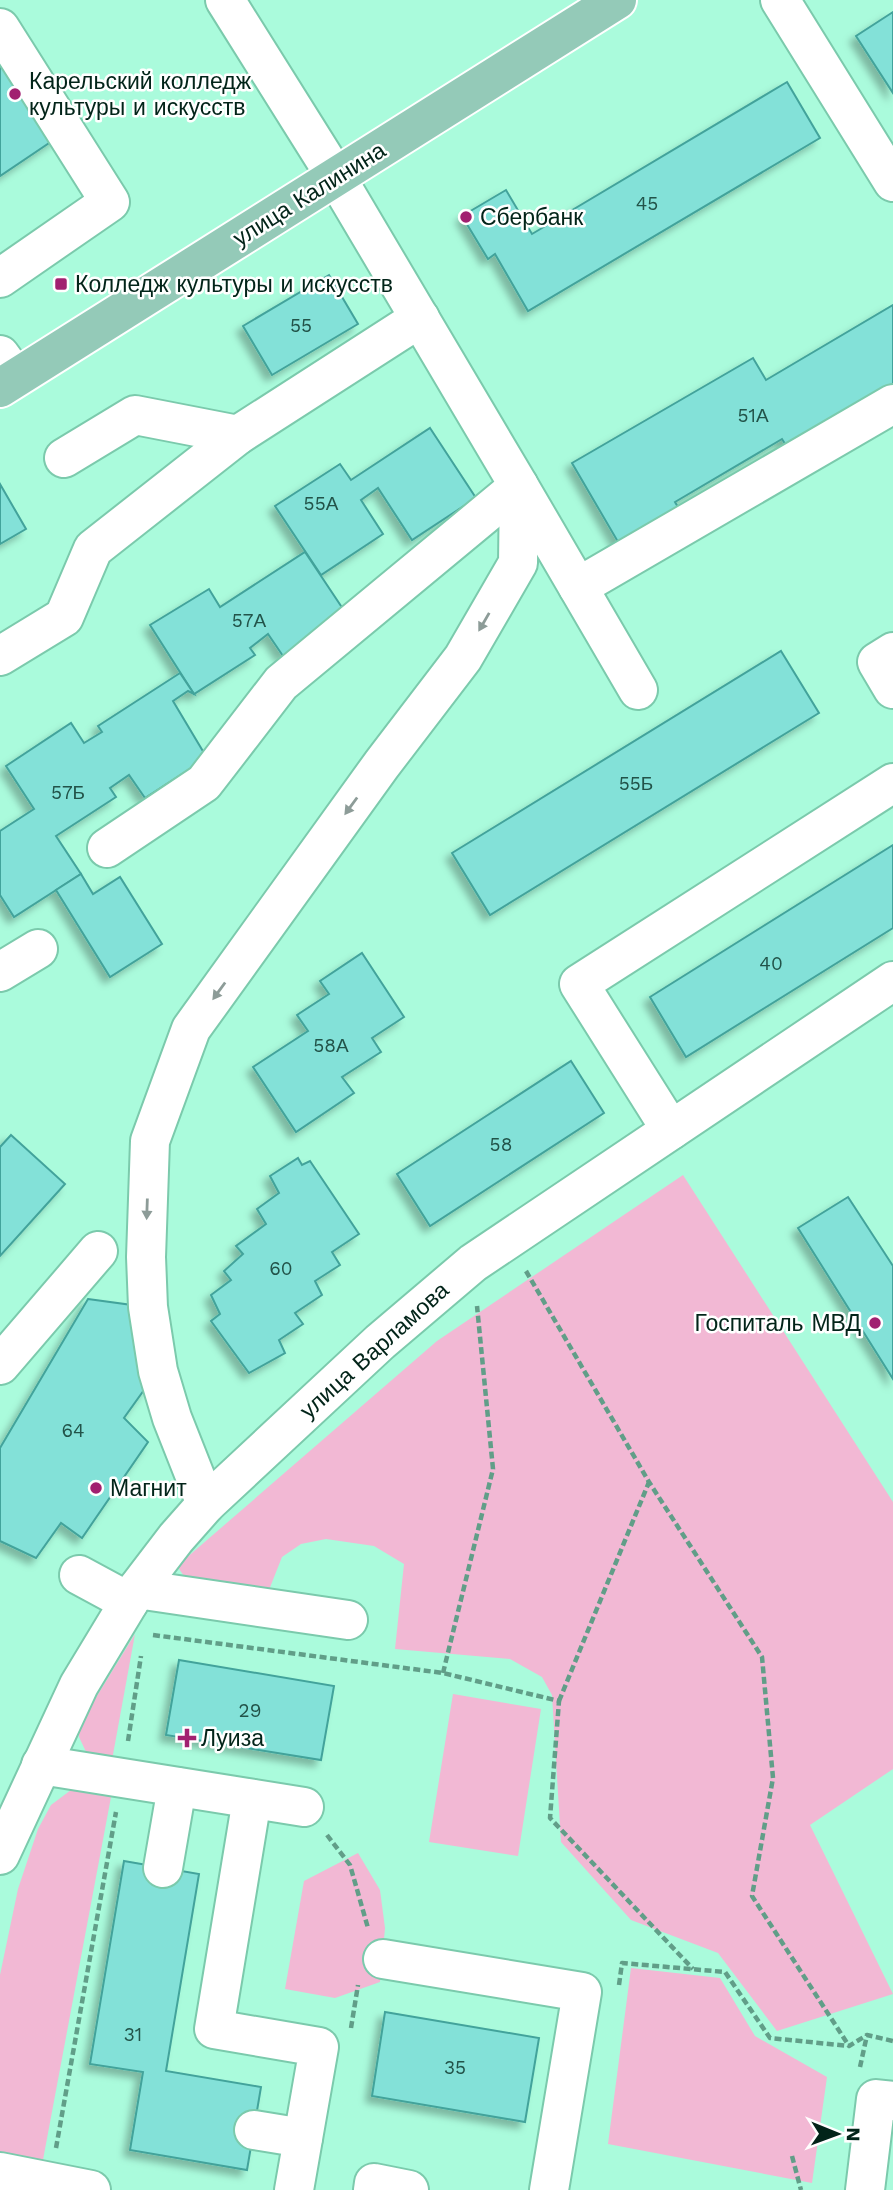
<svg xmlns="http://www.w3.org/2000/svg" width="893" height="2190" viewBox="0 0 893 2190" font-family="'Work Sans',sans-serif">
	<defs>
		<filter id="shadow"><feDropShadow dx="-6" dy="6" stdDeviation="3.5" flood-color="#0004"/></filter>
	</defs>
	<rect width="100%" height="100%" fill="#aafbdc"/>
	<g fill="#f2b8d4">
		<polygon points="683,1175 893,1502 893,1769 810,1825 893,1994 777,2031 718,1953 631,1920 561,1842 552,1695 542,1677 510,1659 395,1649 404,1564 374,1546 326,1539 301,1544 282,1557 267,1595 191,1586 177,1566 437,1341"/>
		<polygon points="135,1634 112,1760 88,1756 79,1737 79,1725"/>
		<polygon points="453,1694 541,1709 518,1856 429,1842"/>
		<polygon points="82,1788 111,1797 42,2165 0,2155 0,1975 18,1889 38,1829 51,1805 71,1790"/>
		<polygon points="358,1853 380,1890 385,1928 380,1982 335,1998 285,1989 304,1881"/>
		<polygon points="631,1968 720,1978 755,2036 827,2077 812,2183 608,2144"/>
	</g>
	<g fill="#83e1d8" stroke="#43a39b" stroke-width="2" filter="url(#shadow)">
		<polygon points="893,12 893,93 856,36"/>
		<polygon points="0,51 58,137 0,176"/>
		<polygon points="787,82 820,138 528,311 495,254 488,259 462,216 506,190 532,234"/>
		<polygon points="329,275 358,324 272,375 243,326"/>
		<polygon points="893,305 893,390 789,450 782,439 675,502 681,512 621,547 572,463 753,358 766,380"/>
		<polygon points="430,428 476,498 412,540 378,488 361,500 383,534 321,575 275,506 340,464 351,480"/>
		<polygon points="0,484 26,529 0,544"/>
		<polygon points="305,552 347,615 283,656 268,634 250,648 255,655 194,694 150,625 209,589 220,607"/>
		<polygon points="781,651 819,713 490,915 452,853"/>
		<polygon points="180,673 194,694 188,691 173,701 207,758 145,798 129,775 110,788 116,797 56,836 81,874 14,917 0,895 0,831 34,809 6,766 71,723 84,743 102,732 98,726"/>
		<polygon points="893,845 893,928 686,1057 650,997"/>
		<polygon points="81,874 93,894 120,877 162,944 110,977 56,890"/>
		<polygon points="362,953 404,1017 372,1038 381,1052 342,1077 354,1093 296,1132 253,1067 308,1031 297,1015 329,994 320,981"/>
		<polygon points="571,1061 604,1113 430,1226 397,1174"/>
		<polygon points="11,1135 65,1184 0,1256 0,1147"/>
		<polygon points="298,1158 302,1165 310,1161 359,1234 332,1252 340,1265 315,1281 322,1295 295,1313 303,1324 279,1340 285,1353 249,1373 211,1321 220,1314 211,1295 231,1280 224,1271 243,1254 236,1246 266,1224 257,1209 279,1193 270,1176"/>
		<polygon points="848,1197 893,1266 893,1379 798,1228"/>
		<polygon points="88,1299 139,1306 149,1383 124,1418 148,1442 82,1538 61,1523 36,1558 0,1541 0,1448"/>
		<polygon points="179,1660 334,1686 321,1760 166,1735"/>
		<polygon points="124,1861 199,1874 166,2071 261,2087 247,2170 130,2150 143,2072 90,2064"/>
		<polygon points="385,2012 539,2038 525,2122 372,2096"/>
	</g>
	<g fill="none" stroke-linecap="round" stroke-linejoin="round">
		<g stroke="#7bcaac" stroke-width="42">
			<g id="minor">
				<polyline points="780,0 893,182"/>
				<polyline points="0,28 110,202 0,278"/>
				<polyline points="0,355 16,377"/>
				<polyline points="64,458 135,415 238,435"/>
				<polyline points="578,587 893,404"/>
				<polyline points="893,652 877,662 893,689"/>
				<polyline points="0,656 64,617 93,549 238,435 420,318"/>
				<polyline points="107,848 204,783 281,683 519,486 638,690"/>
				<polyline points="0,972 38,949"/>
				<polyline points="671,1130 579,984 893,783"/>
				<polyline points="0,1365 98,1251"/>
				<polyline points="206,1504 172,1418 158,1371 148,1307 146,1257 150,1141 191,1029 382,764 463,658 518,563 519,486 336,177 225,0"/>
				<polyline points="79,1575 129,1602"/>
				<polyline points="137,1589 348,1620"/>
				<polyline points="41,1765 304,1807"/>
				<polyline points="252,1799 214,2029 319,2047 294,2190"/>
				<polyline points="0,1855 79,1685 137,1589 176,1538 206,1504 380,1342 473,1263 893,981"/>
				<polyline points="163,1868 177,1787"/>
				<polyline points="383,1959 582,1992 549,2190"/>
				<polyline points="254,2130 303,2138"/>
				<polyline points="0,2172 91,2190"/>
				<polyline points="373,2190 374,2183 409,2190"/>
				<polyline points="865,2190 876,2099 893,2101"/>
			</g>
		</g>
		<g stroke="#fff" stroke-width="42">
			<polyline id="major" points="0,388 617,0"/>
		</g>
		<g stroke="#619e88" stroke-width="4.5" stroke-dasharray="7 3.5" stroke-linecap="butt">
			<polyline points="526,1271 649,1482 762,1657 773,1778 752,1896 849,2046"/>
			<polyline points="153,1635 443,1673 559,1701 550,1818 693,1969"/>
			<polyline points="443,1673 493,1469 477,1306"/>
			<polyline points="559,1701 649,1482"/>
			<polyline points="128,1741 141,1656"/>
			<polyline points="327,1835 350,1865 368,1928"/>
			<polyline points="619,1985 622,1963 725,1972 770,2038 849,2046 867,2035 893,2041"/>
			<polyline points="351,2028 358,1985"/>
			<polyline points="860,2067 867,2035"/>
			<polyline points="56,2148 116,1812"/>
			<polyline points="792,2156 801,2190"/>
		</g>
		<use href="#minor" stroke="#fff" stroke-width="38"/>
		<use href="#major" stroke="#94cab8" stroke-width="38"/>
	</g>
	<defs><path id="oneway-solid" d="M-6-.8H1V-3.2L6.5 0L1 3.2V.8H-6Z" transform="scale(1.75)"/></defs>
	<g fill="#8d9c98">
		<use href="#oneway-solid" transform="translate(484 622) rotate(120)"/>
		<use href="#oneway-solid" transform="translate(351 806) rotate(126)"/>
		<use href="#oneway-solid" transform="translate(219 991) rotate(126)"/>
		<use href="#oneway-solid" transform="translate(147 1209) rotate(92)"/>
	</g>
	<g fill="#a12070" stroke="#fff" stroke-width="2.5">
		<circle cx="15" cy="94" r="7"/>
		<circle cx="466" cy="217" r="7"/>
		<rect x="54" y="277" width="14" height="14" rx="3.5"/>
		<circle cx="875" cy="1323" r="7"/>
		<circle cx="96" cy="1488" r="7"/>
		<path d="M183.5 1727.5h7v7h7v7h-7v7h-7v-7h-7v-7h7z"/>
	</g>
	<g text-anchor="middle" stroke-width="5" stroke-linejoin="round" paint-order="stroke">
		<g font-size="19" fill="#225349">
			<text x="647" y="210">45</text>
			<text x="301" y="332">55</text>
			<text x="753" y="422">51А</text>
			<text x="321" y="510">55А</text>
			<text x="249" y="627">57А</text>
			<text x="636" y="790">55Б</text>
			<text x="68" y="799">57Б</text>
			<text x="771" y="970">40</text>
			<text x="331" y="1052">58А</text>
			<text x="501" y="1151">58</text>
			<text x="281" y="1275">60</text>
			<text x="73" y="1437">64</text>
			<text x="250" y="1717">29</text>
			<text x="133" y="2041">31</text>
			<text x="455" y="2074">35</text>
		</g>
		<g font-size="23" fill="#022419" stroke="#fff" text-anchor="start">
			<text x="29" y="89">Карельский колледж<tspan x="29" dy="26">культуры и искусств</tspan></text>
			<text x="480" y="225">Сбербанк</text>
			<text x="75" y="292">Колледж культуры и искусств</text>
			<text x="861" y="1331" text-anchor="end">Госпиталь МВД</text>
			<text x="110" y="1496">Магнит</text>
			<text x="201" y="1746">Луиза</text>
		</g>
		<g font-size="23" fill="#022419" stroke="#fff">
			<text transform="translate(309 194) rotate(-32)" y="8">улица Калинина</text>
			<text transform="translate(374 1350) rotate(-42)" y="8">улица Варламова</text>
		</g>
	</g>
	<g transform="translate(837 2134) rotate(91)" stroke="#ffffff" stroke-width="5" paint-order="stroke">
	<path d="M0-5L12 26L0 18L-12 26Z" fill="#022419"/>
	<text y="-10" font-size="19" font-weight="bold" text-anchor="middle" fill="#022419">N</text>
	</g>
</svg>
